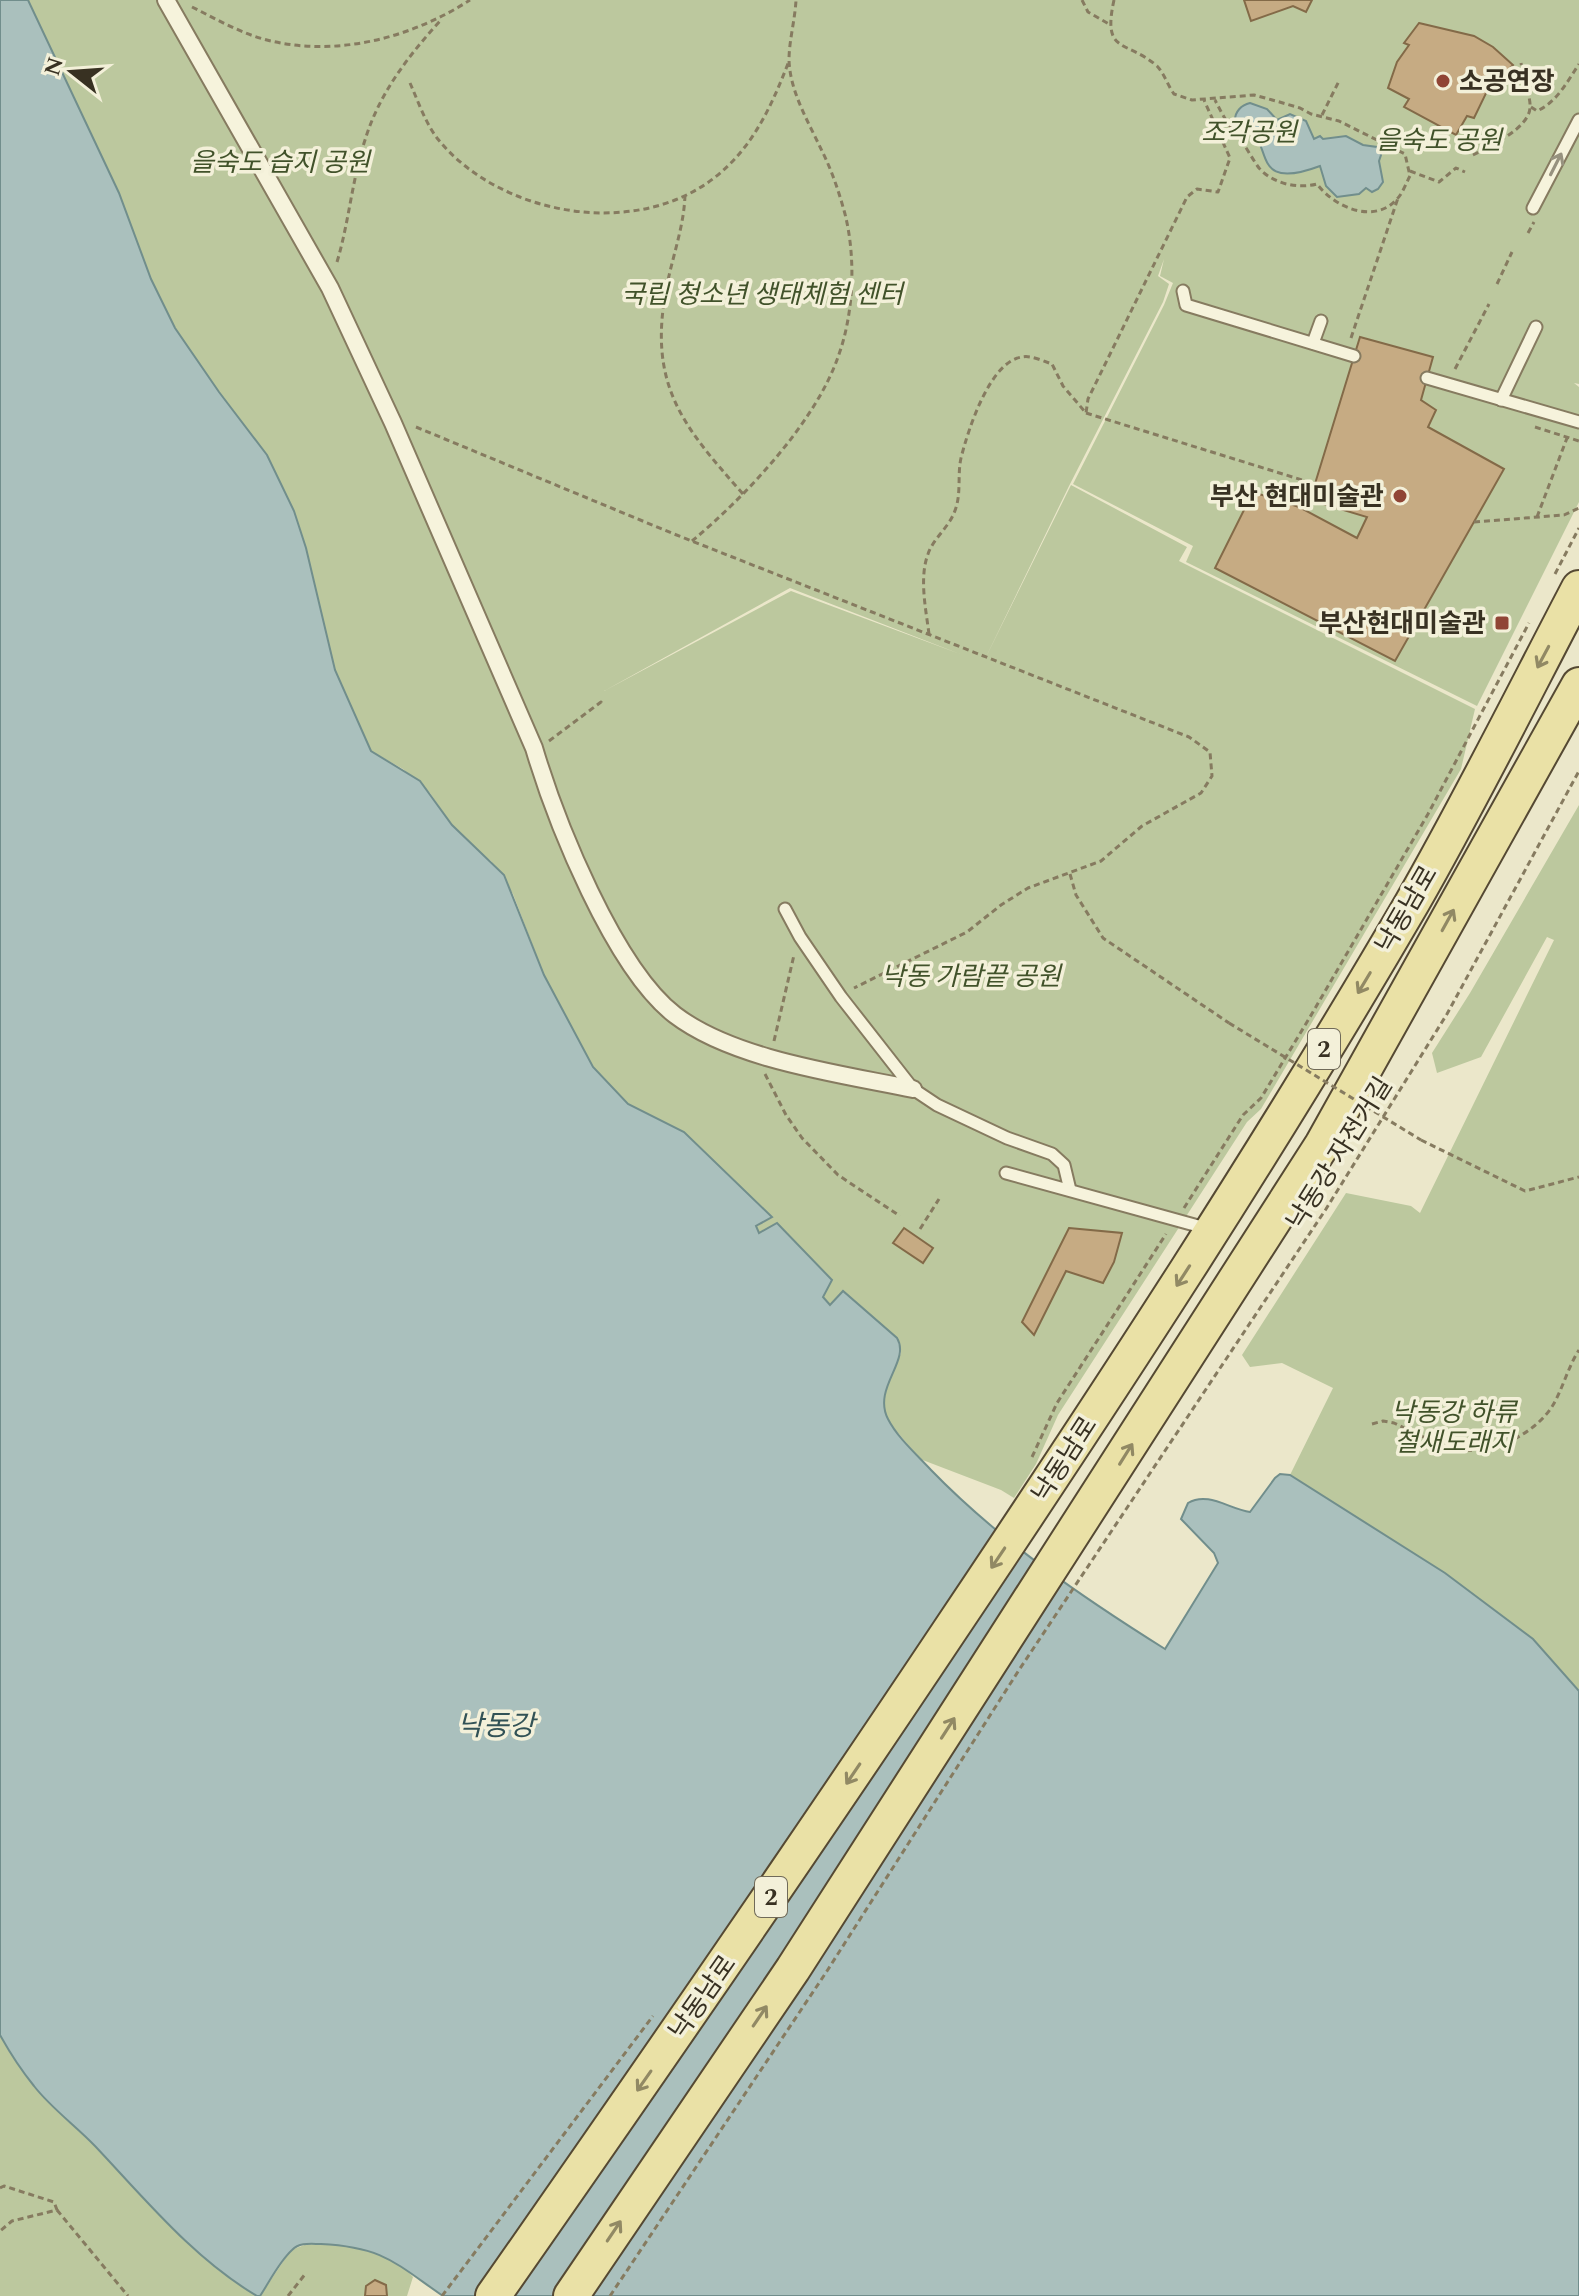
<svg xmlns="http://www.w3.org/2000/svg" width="1579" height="2296" viewBox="0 0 1579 2296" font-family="Spectral,'Noto Sans KR',serif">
	<rect width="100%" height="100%" fill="#ebe7ca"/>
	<g fill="#bcc89e" fill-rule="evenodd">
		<path d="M28 0H1579V384L1574 383 1579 387V502L1477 706 1186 562 1193 546 1073 484 1164 305 1173 283 1160 276 1164 259 1158 276 1169 284 1163 302 1069 486 983 663 1071 485 1187 547 1179 561 1475 709 1461 769 1261 1109 1247 1122 1058 1415 1036 1464 1014 1498 1001 1490 920 1459 888 1421 883 1406 885 1390 901 1353 897 1338 843 1292 830 1305 823 1297 832 1279 777 1224 759 1233 756 1227 771 1217 684 1132 628 1104 593 1067 544 975 513 894 491 861 475 849 452 825 430 793 403 769 371 751 335 670 306 548 294 511 175 328 151 279 119 193ZM790 588 960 654 791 591 604 691Z"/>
		<polygon points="1579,805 1579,1691 1533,1639 1445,1573 1290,1475 1333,1388 1282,1363 1250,1367 1242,1355 1346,1193 1411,1206 1420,1213 1554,940 1547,937 1481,1057 1437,1073 1432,1053 1470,993"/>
		<polygon points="0,2035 35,2088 74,2124 166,2222 201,2254 257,2296 0,2296"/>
		<path d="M307 2244C344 2245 387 2246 413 2277L407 2296H260L291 2250Z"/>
	</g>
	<g fill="#aac0bd" stroke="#718e8c" stroke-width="2">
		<path d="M0 0H28L119 193 151 279 175 328 219 392 267 455 294 511 306 548 335 670 371 751 420 781 452 825 504 875 544 975 593 1067 628 1104 684 1132 772 1217 756 1226 759 1233 777 1223 832 1280 823 1297 830 1305 843 1291 897 1338C911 1361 872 1388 888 1419 897 1437 917 1455 931 1470 1000 1541 1082 1597 1165 1649L1218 1563 1214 1553 1181 1519 1188 1503C1208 1491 1229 1509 1250 1512L1275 1478 1280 1474 1290 1475 1445 1573 1533 1639 1579 1691V2296H443C395 2263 383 2247 321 2244 311 2244 300 2242 292 2250 279 2262 270 2281 260 2296H257C194 2259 145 2199 95 2146 76 2126 51 2108 34 2086 21 2070 10 2053 0 2035Z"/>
		<path d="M1250 103 1267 109 1277 120 1290 114 1306 121 1314 139 1320 136 1323 139 1346 136 1363 145 1377 147 1381 155 1379 161 1383 182 1378 189 1372 192 1366 188 1359 194 1337 197 1326 186 1320 166C1243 195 1279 133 1239 126L1235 120C1235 112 1241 105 1250 103Z"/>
	</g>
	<g fill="#c6ab83" stroke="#836a48" stroke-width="2">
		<polygon points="1244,0 1312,0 1306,12 1293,6 1251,21"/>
		<polygon points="1419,23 1474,36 1493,47 1513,65 1488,89 1474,118 1467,116 1456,135 1404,107 1409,99 1388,88 1397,62 1409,45 1404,43"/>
		<polygon points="1360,337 1433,357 1421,400 1436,410 1428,427 1504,469 1395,661 1215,568 1253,492 1299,507 1357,538 1367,517 1310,500"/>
		<polygon points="904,1228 933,1248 923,1263 893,1243"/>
		<polygon points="1069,1228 1122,1233 1114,1262 1103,1283 1066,1271 1034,1335 1022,1322"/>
		<polygon points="375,2280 386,2285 387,2296 365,2296 366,2286"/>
	</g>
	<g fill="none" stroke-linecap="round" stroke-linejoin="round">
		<g stroke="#867b60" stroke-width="15">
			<g id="service">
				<polyline points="1533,208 1579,120"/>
				<polyline points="1183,291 1186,305 1354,356"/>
				<polyline points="1313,343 1321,321"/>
				<polyline points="1427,378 1579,422"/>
				<polyline points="1501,400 1536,327"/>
				<polyline points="785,909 800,937 841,997 913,1089 937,1105 1007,1138 1052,1154 1064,1165 1070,1190"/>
				<polyline points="1006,1173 1209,1229"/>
			</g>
		</g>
		<g stroke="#867b60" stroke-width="20">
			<path id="pedestrian" d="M166 0 330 288 393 423 534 748C556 822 614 968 675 1015 734 1060 841 1074 913 1089"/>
		</g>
		<g stroke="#554933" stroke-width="38">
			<g id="primary">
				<path d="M493 2296C647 2076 799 1856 948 1633 1109 1393 1267 1152 1412 903 1471 800 1524 693 1579 588"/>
				<polyline points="571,2296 793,1969 1322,1145 1579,685"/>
			</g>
		</g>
		<g stroke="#867b60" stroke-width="3" stroke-dasharray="6 4" stroke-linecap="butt">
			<polyline points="1082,0 1088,12 1109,24"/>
			<path d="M1114 0C1102 55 1126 39 1157 66 1164 73 1168 86 1174 94L1192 100 1254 95 1276 101 1300 108 1311 114 1339 121 1405 154 1410 176C1406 183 1403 193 1397 199 1374 225 1334 207 1317 184 1298 189 1273 184 1259 168 1253 160 1248 150 1242 142 1230 128 1223 116 1215 100"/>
			<path d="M192 7C218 20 244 35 271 41 339 57 413 37 470 0"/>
			<path d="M410 83C418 101 425 122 437 138 498 215 634 240 714 178 753 148 772 105 789 61"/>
			<path d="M1531 107 1537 111C1557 102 1567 82 1579 64"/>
			<polyline points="1322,115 1339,81"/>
			<path d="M1473 155C1489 147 1530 128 1530 107 1531 99 1523 74 1521 63"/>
			<polyline points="1410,171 1439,182 1456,168 1465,172"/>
			<path d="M685 195C684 226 673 255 667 285 647 384 682 425 743 494"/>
			<polyline points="1528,233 1534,222"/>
			<path d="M337 262C349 222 352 180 365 140 379 94 408 56 441 20"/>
			<polyline points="1497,284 1512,252"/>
			<polyline points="1351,338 1398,198"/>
			<polyline points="1455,369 1489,304"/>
			<polyline points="1086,413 1315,484"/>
			<polyline points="416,427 674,534 1189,737 1210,752 1212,776 1201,793 1142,826 1101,861 1028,888 1001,905 967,932 854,988"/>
			<polyline points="1535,427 1579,441"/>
			<polyline points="1537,517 1567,438"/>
			<polyline points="1474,522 1564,515 1579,508"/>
			<path d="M692 541C745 497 815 423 838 357 854 314 856 258 845 214 839 192 832 171 822 151 809 123 790 92 789 60 789 41 795 20 796 0"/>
			<polyline points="1555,574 1579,528"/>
			<path d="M929 634C926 610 919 578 928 554 933 539 948 528 954 513 962 495 957 476 961 458 968 430 990 361 1022 357 1031 355 1043 361 1052 364L1063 386 1086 413 1088 399 1187 197 1197 189 1218 192 1230 158 1204 100"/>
			<polyline points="549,741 601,702 603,706"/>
			<polyline points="1070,874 1076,895 1103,938 1229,1023"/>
			<polyline points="774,1041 794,955"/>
			<polyline points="765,1074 786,1115 802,1138 838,1175 900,1216"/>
			<polyline points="1421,1140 1525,1191 1579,1177"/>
			<polyline points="1184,1208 1243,1115 1261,1098 1310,1017 1428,814 1529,623"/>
			<polyline points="920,1229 939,1199"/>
			<path d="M1372 1424 1383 1421 1394 1423C1415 1433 1441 1447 1463 1450 1496 1453 1536 1433 1553 1405 1563 1388 1568 1367 1579 1350"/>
			<polyline points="1032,1457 1057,1403 1166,1234"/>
			<polyline points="0,2188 4,2186 54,2202 57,2210 12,2221 0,2231"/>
			<polyline points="57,2210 128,2296"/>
			<polyline points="288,2296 306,2273"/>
			<polyline points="442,2296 653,2016"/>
			<polyline points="610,2296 827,1971 1019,1670 1326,1209 1447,1014 1579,771"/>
		</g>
		<use href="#service" stroke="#f6f3dc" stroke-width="11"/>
		<use href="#pedestrian" stroke="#f6f3dc" stroke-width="16"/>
		<use href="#primary" stroke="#eae1a6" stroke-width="34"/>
		<polyline stroke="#867b60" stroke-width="3" stroke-dasharray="6 4" stroke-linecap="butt" points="1229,1023 1421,1140"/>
	</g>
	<defs><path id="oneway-shaft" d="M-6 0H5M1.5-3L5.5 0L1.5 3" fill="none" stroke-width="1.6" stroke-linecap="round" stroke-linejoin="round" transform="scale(2)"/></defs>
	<use stroke="#97927f" href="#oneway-shaft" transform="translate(1556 164) rotate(-63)"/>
	<g stroke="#918964">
		<use href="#oneway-shaft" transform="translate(1543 657) rotate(118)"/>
		<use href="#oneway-shaft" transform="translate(1448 920) rotate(-61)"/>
		<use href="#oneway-shaft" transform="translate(1364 983) rotate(121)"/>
		<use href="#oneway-shaft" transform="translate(1183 1276) rotate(123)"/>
		<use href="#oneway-shaft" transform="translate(1126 1454) rotate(-58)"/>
		<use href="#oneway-shaft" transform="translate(998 1558) rotate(124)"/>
		<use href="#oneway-shaft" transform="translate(948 1728) rotate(-57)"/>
		<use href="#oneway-shaft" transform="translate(853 1774) rotate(124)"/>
		<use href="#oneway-shaft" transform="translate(760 2016) rotate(-56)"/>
		<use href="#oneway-shaft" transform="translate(644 2081) rotate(125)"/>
		<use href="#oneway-shaft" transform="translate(614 2231) rotate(-56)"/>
	</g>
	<g fill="#904535" stroke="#f3f0d9" stroke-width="3">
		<circle cx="1443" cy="81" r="8"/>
		<circle cx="1400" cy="496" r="8"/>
		<rect x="1494" y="615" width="16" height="16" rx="4"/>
	</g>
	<g text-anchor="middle" stroke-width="7" stroke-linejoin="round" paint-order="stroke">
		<g fill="#f3f0d9" stroke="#706a59" stroke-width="2">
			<rect x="1308" y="1029" width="32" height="40" rx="6"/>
			<rect x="755" y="1877" width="32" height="40" rx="6"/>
		</g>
		<g font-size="24" font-weight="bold" fill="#383122">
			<text x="1324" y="1057">2</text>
			<text x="771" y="1905">2</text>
		</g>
		<g font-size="26" font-weight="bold" fill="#383122" stroke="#f3f0d9" text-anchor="end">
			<text x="1459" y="90" text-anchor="start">소공연장</text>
			<text x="1384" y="505">부산 현대미술관</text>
			<text x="1486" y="632">부산현대미술관</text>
		</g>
		<g font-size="26" font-style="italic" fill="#41522a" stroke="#f3f0d9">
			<text x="1249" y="141">조각공원</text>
			<text x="1439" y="149">을숙도 공원</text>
			<text x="280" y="171">을숙도 습지 공원</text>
			<text x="762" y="303">국립 청소년 생태체험 센터</text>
			<text x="971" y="985">낙동 가람끝 공원</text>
			<text x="1454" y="1421">낙동강 하류<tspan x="1454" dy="30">철새도래지</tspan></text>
		</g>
		<g font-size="26" fill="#383122" stroke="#f3f0d9">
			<text transform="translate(1406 909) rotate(-60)" y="9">낙동남로</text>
			<text transform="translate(1339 1153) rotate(-58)" y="9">낙동강 자전거길</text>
			<text transform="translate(1064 1459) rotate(-57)" y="9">낙동남로</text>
			<text transform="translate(702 1997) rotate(-55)" y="9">낙동남로</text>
		</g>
		<g font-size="28" font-style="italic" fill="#325256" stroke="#f3f0d9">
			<text x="496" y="1735">낙동강</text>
		</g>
	</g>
	<g transform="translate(72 72) rotate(287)" stroke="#f3f0d9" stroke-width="6" paint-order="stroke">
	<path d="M0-6L14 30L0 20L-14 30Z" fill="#383122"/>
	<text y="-12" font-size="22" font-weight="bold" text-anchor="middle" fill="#383122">N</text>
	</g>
</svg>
